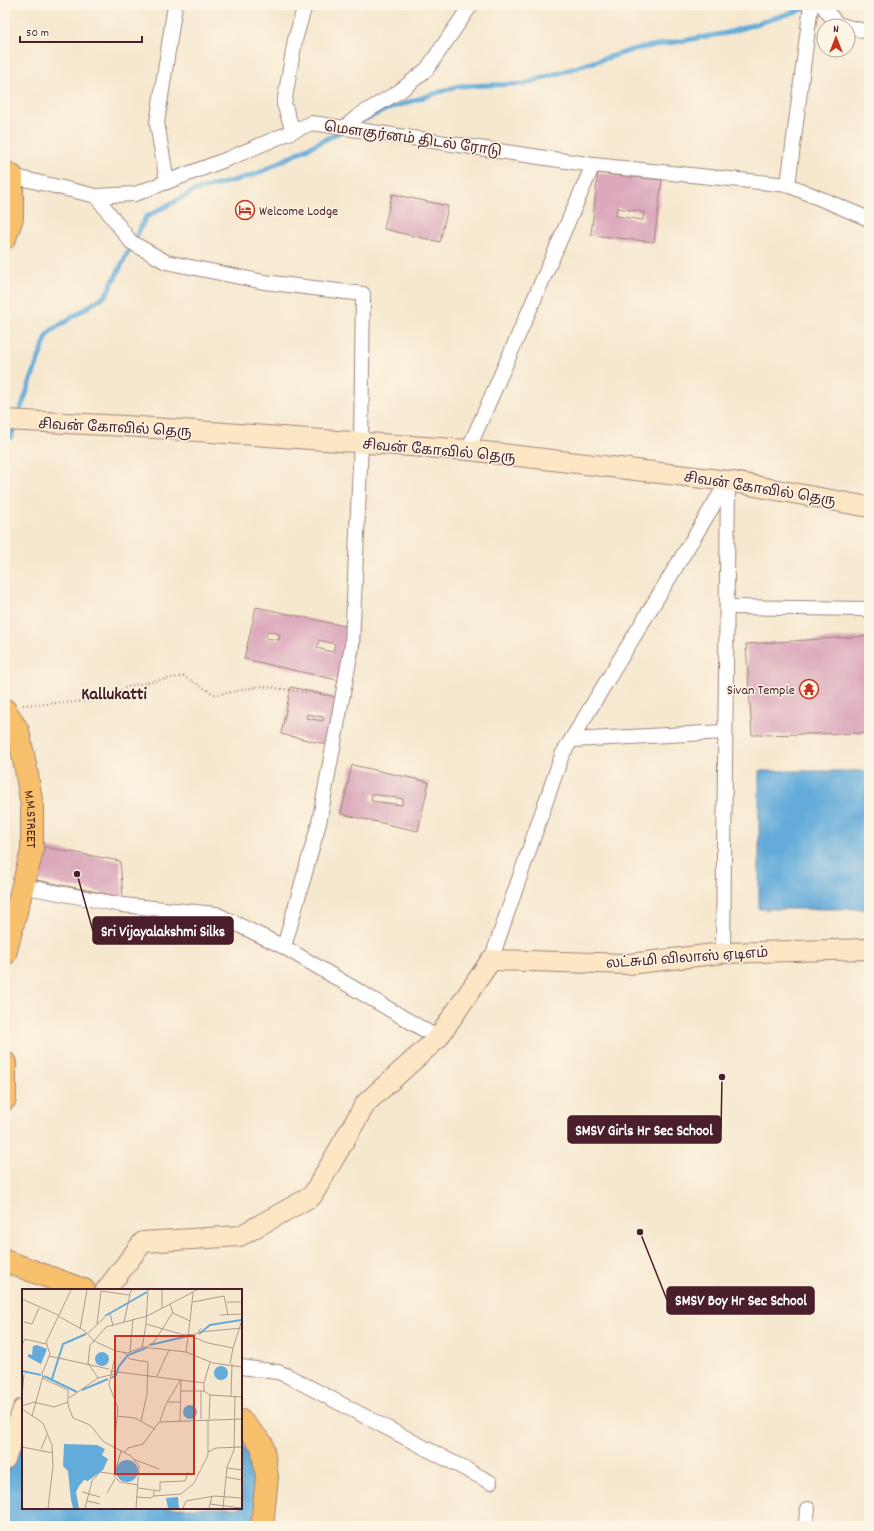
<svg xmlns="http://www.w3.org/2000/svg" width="874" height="1531" viewBox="0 0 874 1531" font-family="Dekko,'Noto Sans Tamil',sans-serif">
	<rect width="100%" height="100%" fill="#fcf5e5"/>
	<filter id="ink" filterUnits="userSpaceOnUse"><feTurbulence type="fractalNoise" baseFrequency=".025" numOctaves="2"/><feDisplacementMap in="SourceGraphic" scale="8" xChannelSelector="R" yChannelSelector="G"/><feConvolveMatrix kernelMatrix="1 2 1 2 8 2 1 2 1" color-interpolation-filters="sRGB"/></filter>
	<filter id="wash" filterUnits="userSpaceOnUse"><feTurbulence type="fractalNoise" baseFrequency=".012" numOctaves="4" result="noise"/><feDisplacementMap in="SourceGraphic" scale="16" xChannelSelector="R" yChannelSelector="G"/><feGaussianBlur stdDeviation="0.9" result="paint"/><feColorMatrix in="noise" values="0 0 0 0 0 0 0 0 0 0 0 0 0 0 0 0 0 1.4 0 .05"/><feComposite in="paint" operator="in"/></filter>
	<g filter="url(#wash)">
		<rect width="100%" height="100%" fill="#f6e8cf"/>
		<g fill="#62abda" stroke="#566582">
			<rect x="759" y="771" width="110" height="138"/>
			<polygon points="23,1437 23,1508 241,1508 241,1437 256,1475 255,1526 8,1526 5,1508 5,1491 12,1456"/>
		</g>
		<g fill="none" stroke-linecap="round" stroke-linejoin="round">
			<g stroke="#62abda" stroke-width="5">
				<polyline points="362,121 385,110 458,86 524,84 635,49 727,33 810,7"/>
				<polyline points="18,416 48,333 106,295 146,217 194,191 254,175 342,131"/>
				<polyline points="5,440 11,437 15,425"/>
			</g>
		</g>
		<g id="blocks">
			<g fill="#dba8bc" fill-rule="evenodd">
				<path d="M598 173 662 180 654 242 591 235ZM617 208 644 212 643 220 616 216Z"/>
				<polygon points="392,194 448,206 440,242 384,229"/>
				<path d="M256 607 358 629 346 682 244 659ZM267 631 280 634 279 640 266 638ZM319 640 335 644 333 652 317 648Z"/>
				<polygon points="869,636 869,733 752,735 746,644"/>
				<path d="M291 687 344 699 334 746 281 734ZM307 714 323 717V721L306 718Z"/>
				<path d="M352 765 429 782 418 831 341 814ZM372 794 403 799 402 805 371 801Z"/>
				<polygon points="39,846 120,861 123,897 31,879"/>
			</g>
		</g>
	</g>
	<g filter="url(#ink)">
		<use href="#blocks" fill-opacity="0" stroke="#a0847d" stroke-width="1"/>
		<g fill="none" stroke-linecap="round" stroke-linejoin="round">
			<g stroke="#a0847d" stroke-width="16">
				<g id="street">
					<polyline points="822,5 837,24 845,26"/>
					<polyline points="848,27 869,32"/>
					<polyline points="344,128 358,116 400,91 427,69 471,5"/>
					<polyline points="293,131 284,104 295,40 305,5"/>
					<polyline points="12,176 96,196 135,194 230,158 312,123 593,165 788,185 869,219"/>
					<polyline points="167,182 157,123 175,5"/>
					<polyline points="788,185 811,5"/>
					<polyline points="96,196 131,242 166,262 264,282 363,294 361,443 352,645 319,823 284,947"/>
					<polyline points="468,450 593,165"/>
					<polyline points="727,607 869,609"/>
					<polyline points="572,740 725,732"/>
					<polyline points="22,886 122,905 216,914 284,947 438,1038"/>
					<polyline points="723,953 728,481"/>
					<polyline points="491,960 562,755 728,481"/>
					<polyline points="241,1367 278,1372 288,1376 490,1482"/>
					<polyline points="805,1526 808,1509"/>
				</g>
			</g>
			<g stroke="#a0847d" stroke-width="22">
				<g id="secondary">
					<polyline points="5,420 125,426 468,450 728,481 869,507"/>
					<polyline points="106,1290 143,1242 240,1236 312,1196 366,1103 438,1038 491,960 629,964 723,953 869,949"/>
					<polyline points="5,1459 23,1409"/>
				</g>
			</g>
			<g stroke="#a0847d" stroke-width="24">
				<g id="primary">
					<polyline points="5,172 12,176 12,218 5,238"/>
					<path id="s1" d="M5 710 18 731 26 769 32 806V851L5 954"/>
					<polyline points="5,1063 5,1099"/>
					<polyline points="5,1261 84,1290"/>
					<polyline points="241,1421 262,1444 267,1477 262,1526"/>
				</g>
			</g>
			<polyline stroke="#a0847d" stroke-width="2.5" stroke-dasharray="1 3" stroke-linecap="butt" points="23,705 93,701 133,685 183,676 216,695 260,686 328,695"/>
			<use href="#street" stroke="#fff" stroke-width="14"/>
			<use href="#secondary" stroke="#fce6c4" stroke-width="20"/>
			<use href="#primary" stroke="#f7c06c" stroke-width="22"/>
		</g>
	</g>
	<defs>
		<g id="hotel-ring" transform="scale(1)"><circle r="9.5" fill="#fcf5e5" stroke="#c8321e" stroke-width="1.5"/><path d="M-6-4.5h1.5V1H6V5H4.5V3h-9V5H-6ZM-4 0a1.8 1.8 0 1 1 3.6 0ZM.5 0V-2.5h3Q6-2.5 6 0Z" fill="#c8321e"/></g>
		<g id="temple-ring" transform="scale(1)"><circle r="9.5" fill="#fcf5e5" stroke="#c8321e" stroke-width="1.5"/><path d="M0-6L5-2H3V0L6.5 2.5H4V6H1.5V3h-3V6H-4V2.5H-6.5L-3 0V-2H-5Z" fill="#c8321e"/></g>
	</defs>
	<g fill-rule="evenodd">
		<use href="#hotel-ring" x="245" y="210"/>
		<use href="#temple-ring" x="809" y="689"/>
	</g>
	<g text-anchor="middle" stroke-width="3" stroke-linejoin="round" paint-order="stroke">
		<g font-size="14" fill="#4a1f2b" stroke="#fcf5e5">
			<text transform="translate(413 138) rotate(8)" y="5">மௌகுர்னம் திடல் ரோடு</text>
			<text transform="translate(115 427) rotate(3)" y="5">சிவன் கோவில் தெரு</text>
			<text transform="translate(439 450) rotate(5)" y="5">சிவன் கோவில் தெரு</text>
			<text transform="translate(760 488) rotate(9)" y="5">சிவன் கோவில் தெரு</text>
			<text dy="5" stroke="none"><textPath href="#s1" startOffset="114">M.M.STREET</textPath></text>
			<text transform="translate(687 957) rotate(-4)" y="5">லட்சுமி விலாஸ் ஏடிஎம்</text>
		</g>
		<g font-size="14" fill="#4a1f2b" stroke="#fcf5e5" text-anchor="start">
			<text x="259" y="215">Welcome Lodge</text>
			<text x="795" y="694" text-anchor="end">Sivan Temple</text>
		</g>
		<g font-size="18" font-weight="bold" fill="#4a1f2b" stroke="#fcf5e5">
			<text x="114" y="699">Kallukatti</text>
		</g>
	</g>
	<g transform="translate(22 1289)">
		<rect width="220" height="220" fill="#f6e8cf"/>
		<path d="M15 56 25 60 19 75 6 68V65L10 66 11 57ZM73 70a7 7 0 1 1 14 0a7 7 0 1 1-14 0ZM192 84a7 7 0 1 1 14 0a7 7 0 1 1-14 0ZM161 123a7 7 0 1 1 14 0a7 7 0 1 1-14 0ZM42 155 75 156 83 160 80 166 86 170 81 181 66 192 62 191 57 197 54 203 57 219H51L49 211 46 182 41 177ZM94 182a11 11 0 1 1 22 0a11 11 0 1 1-22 0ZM156 208 157 219H146L144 209Z" fill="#62abda"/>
		<path fill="none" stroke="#62abda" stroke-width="2" d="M83 27 125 3M177 45 188 36 219 31M128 56 166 47M0 82 19 86M22 87 55 103M89 89 94 86 97 77 106 66 124 59M30 90 41 55 64 45M60 101 86 90"/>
		<path fill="none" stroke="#b1988d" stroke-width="1" d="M49 1 24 53 28 65 20 85 22 90 46 101V116L51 129 68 136 82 153 109 167 117 177 114 219M126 1 124 35 162 46 175 45 179 39M140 1V19M0 10 36 26M171 13 202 7 206 26M205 13H220M148 15 151 24 168 32 164 63M88 24 91 37M198 26 220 25M36 27 63 42 72 52 68 56 66 74 76 89 92 85M168 32 171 4M2 33 10 35 17 19M102 33 108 6M75 35 79 2 107 6 110 1M58 40 65 1M178 43 220 39M65 45 83 28M166 46 186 54 211 59 220 31M0 56 3 50 24 55M124 58 132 53 151 23M120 59 124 35M94 62 105 64 121 58 164 63 191 74 220 78M108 63 111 30M102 64 108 70 126 73 125 105 119 132M27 67 87 80M208 75 211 59M88 82 182 94V102L188 106 220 108M135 87 147 61M182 94 188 73M159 102H182M179 102V130M0 107 2 85M209 107 210 75M47 109 76 89M145 113H159M0 117 12 113 32 118 46 113M0 120 21 134 30 156 31 177 26 219M10 127 21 87M95 127 113 129 133 140M187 130 188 106M138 132 144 115 159 90M158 133 159 91M0 158 31 164M19 160 25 146M92 160 96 119 87 96 94 62 72 52 84 38 125 27 175 1M99 162 92 187 98 193 116 196M186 163 194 159 220 158M102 164 106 159 121 155 137 133 220 130M111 170 137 180M205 179 220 181M204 188 220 191M116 199 138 202V193L163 192 166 183M60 203 78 208M85 204 93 190M132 207 159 205 172 194 186 166V131M115 208 128 209 132 207V202M65 212 78 215M188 215 219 219M63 219 70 192 78 183 92 185M161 219 164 212 192 207 220 209M187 219 190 207M201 219 205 178 212 161 213 107"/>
		<path fill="#c8321e" fill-opacity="0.15" stroke="#c8321e" stroke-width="2" d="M93 47H172V185H93Z"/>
		<rect width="220" height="220" fill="none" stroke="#4a1f2b" stroke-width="2"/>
	</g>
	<path fill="none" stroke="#4a1f2b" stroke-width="1.5" d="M77 874L93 931M722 1077L721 1130M640 1232L667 1300"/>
	<g fill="#4a1f2b" stroke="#fcf5e5" stroke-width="1.5">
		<circle cx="77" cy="874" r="4"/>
		<circle cx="722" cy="1077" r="4"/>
		<circle cx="640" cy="1232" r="4"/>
	</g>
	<g fill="#4a1f2b" stroke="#4a1f2b" stroke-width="1.5">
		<rect x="93" y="917" width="140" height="27" rx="4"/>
		<rect x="568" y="1116" width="153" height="27" rx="4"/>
		<rect x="667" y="1287" width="147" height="27" rx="4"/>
	</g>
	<g font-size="15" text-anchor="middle" font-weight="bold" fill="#fff">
		<text x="163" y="936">Sri Vijayalakshmi Silks</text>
		<text x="644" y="1135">SMSV Girls Hr Sec School</text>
		<text x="741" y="1305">SMSV Boy Hr Sec School</text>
	</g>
	<rect width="874" height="1531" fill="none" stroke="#fcf5e5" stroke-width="20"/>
	<g transform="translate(836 38)"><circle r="19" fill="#fcf5e5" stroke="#b59f9b"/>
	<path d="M0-3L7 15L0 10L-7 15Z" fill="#c8321e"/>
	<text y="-6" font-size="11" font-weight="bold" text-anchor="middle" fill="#4a1f2b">N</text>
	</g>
	<path d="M20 36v6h122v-6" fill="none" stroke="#4a1f2b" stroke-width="2"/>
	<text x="26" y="36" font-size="12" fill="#4a1f2b" stroke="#fcf5e5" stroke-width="3" paint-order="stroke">50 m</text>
</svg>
